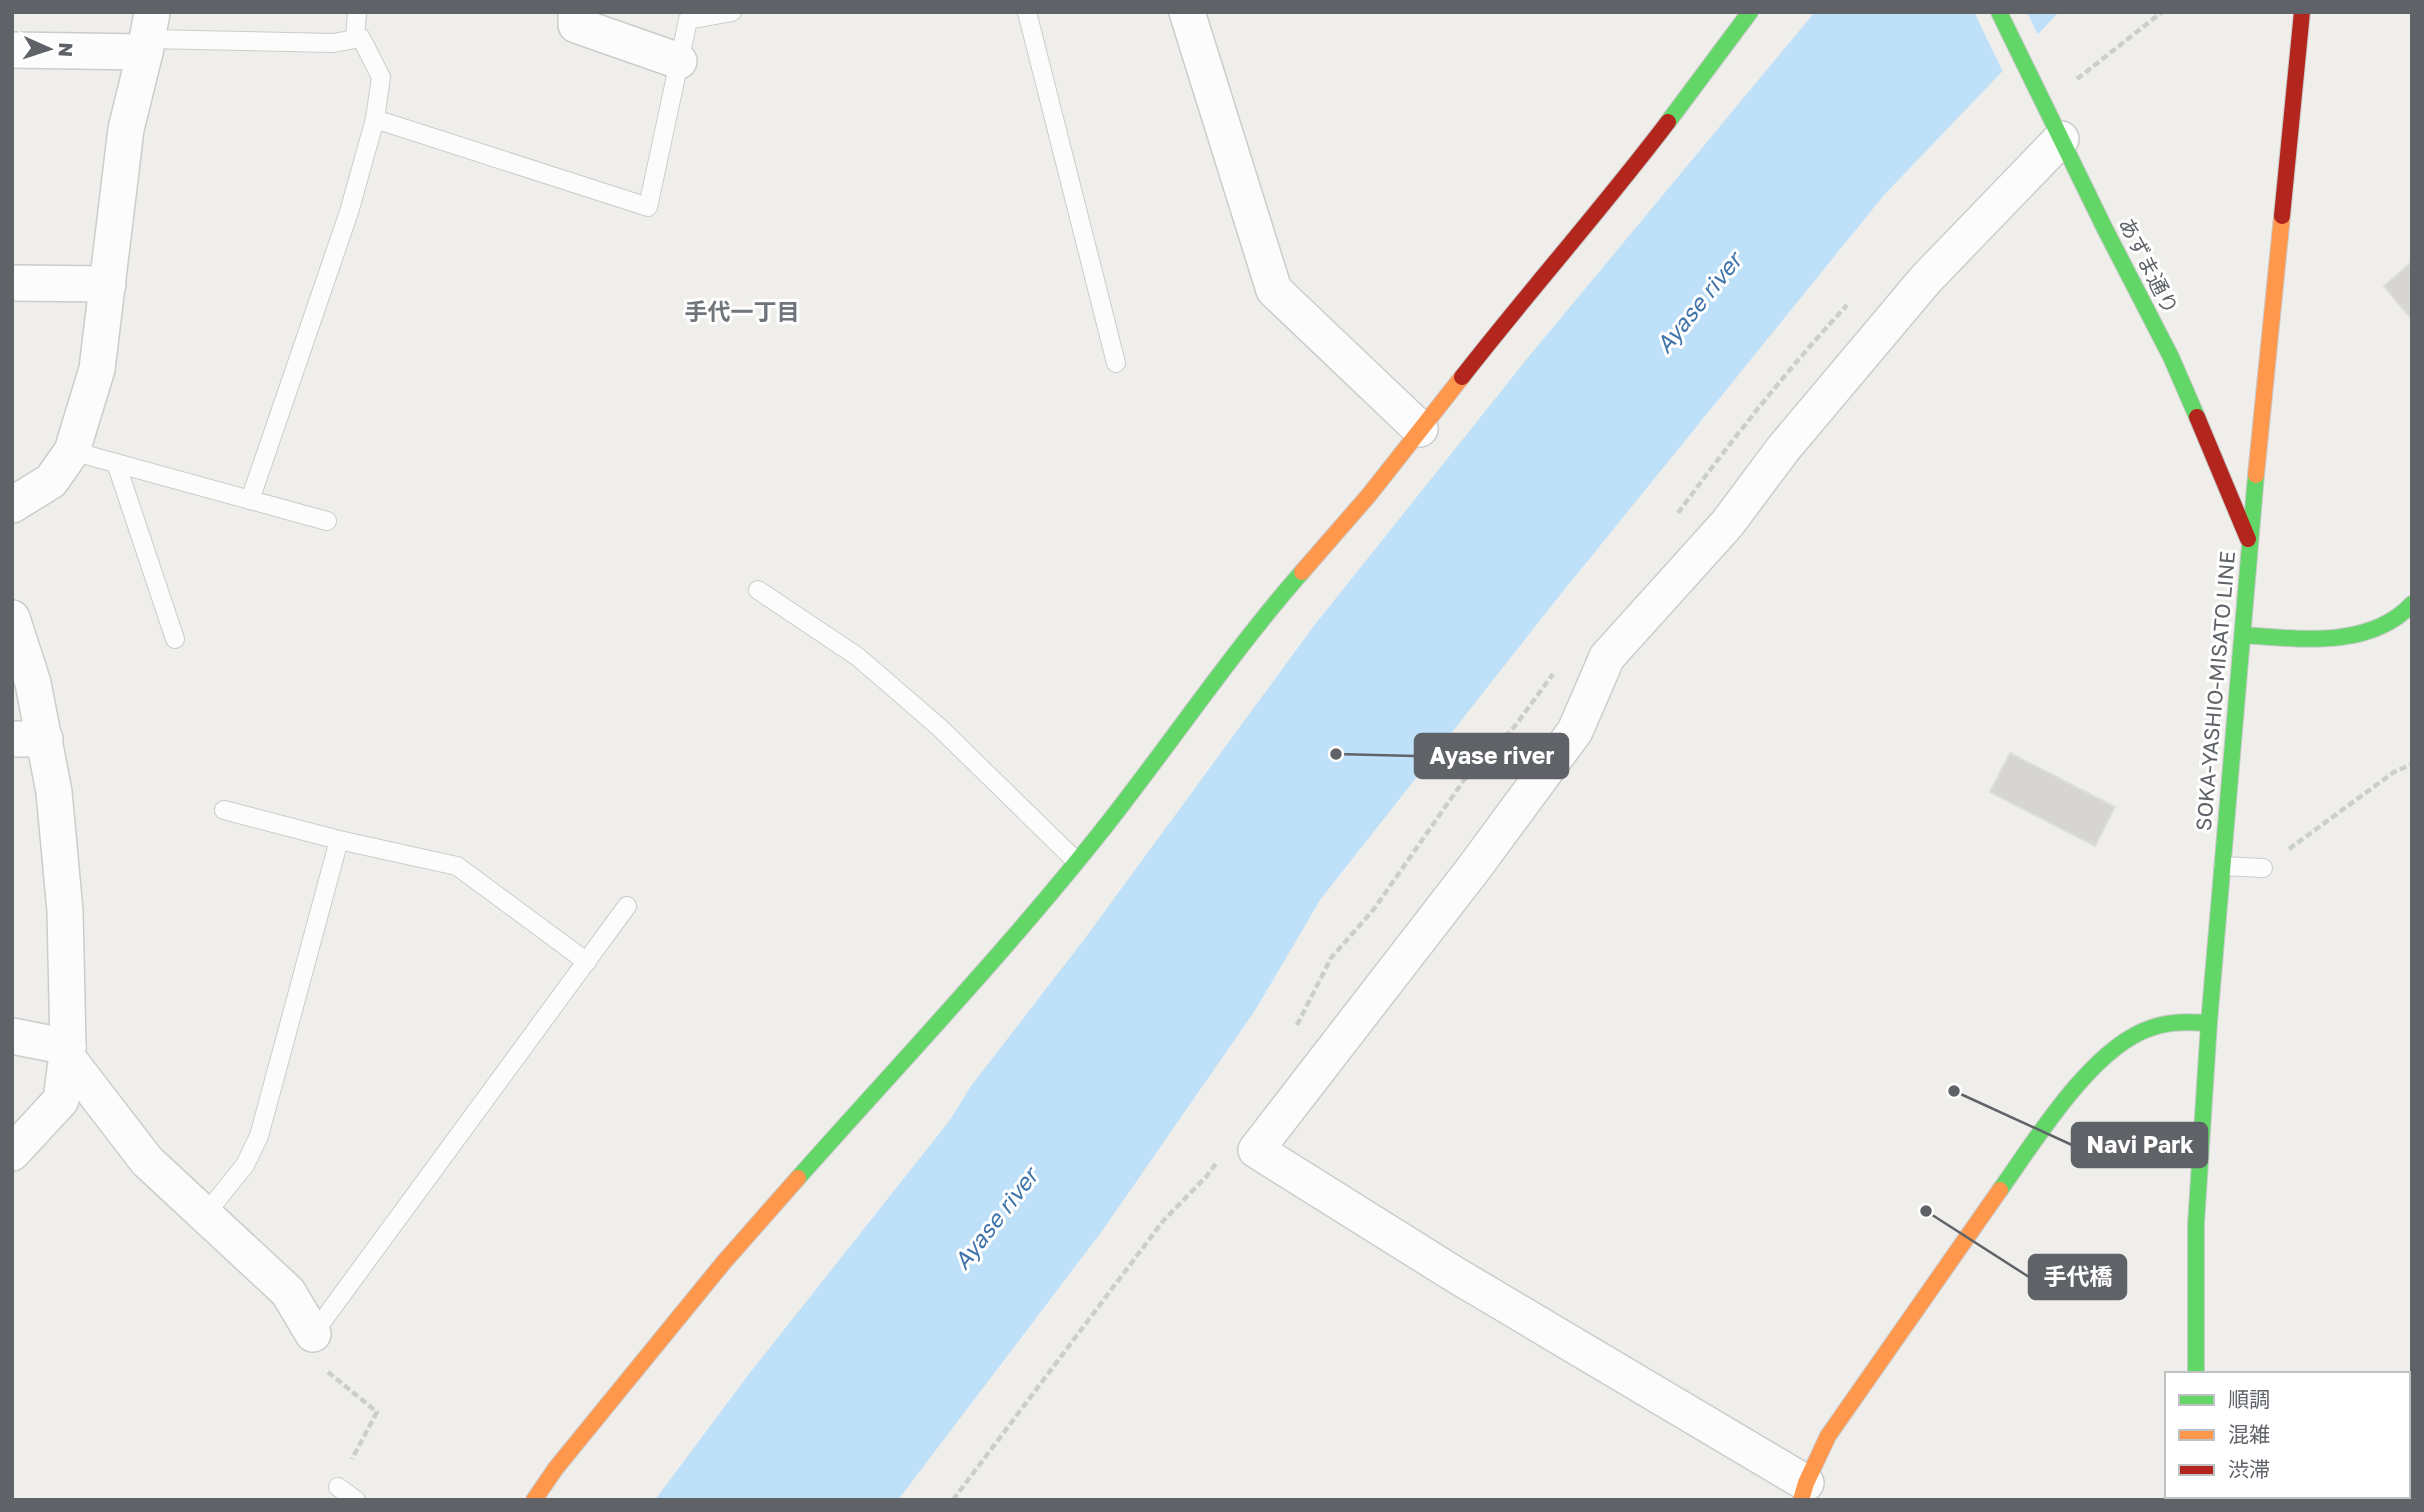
<svg xmlns="http://www.w3.org/2000/svg" width="2424" height="1512" viewBox="0 0 2424 1512" font-family="'Golos Text','Noto Sans JP',sans-serif">
	<rect width="100%" height="100%" fill="#efeeea"/>
	<polygon fill="#bfe0f9" points="1815,12 2059,12 1884,195 1552,605 1320,900 1256,1009 1102,1231 898,1500 655,1500 749,1374 950,1120 971,1086 1083,941 1313,627 1530,355"/>
	<polygon fill="#efeeea" points="1974,12 2027,12 2039,37 2004,74"/>
	<g fill="#d6d5d3" stroke="#deddd9" stroke-width="2">
		<polygon points="2412,262 2412,320 2384,286"/>
		<polygon points="2010,753 2115,807 2095,846 1990,792"/>
	</g>
	<g fill="none" stroke-linecap="round" stroke-linejoin="round">
		<g stroke="#cbcccc" stroke-width="20">
			<g id="lane">
				<polyline points="1027,12 1116,363"/>
				<polyline points="147,39 333,43 361,38 381,77 375,119"/>
				<polyline points="355,39 357,12"/>
				<polyline points="72,451 327,521"/>
				<polyline points="116,463 175,639"/>
				<polyline points="250,500 349,212 375,119 648,207 688,20 732,12"/>
				<polyline points="758,590 858,657 940,728 1076,861"/>
				<polyline points="224,810 339,840 457,866 587,962"/>
				<polyline points="2223,866 2263,868"/>
				<polyline points="204,1216 245,1165 259,1136 339,840"/>
				<polyline points="313,1334 627,906"/>
				<polyline points="338,1487 356,1500"/>
			</g>
		</g>
		<g stroke="#cbcccc" stroke-width="38">
			<g id="street">
				<polyline points="576,12 576,25 679,61"/>
				<polyline points="1187,12 1274,290 1420,429"/>
				<polyline points="12,50 145,52"/>
				<polyline points="12,283 108,284"/>
				<polyline points="12,505 51,481 72,451 97,369 126,129 145,52 152,12"/>
				<polyline points="12,618 33,683 54,792 65,911 68,1047 61,1100 12,1153"/>
				<polyline points="12,739 45,739"/>
				<polyline points="12,1036 68,1047"/>
				<polyline points="67,1057 147,1161 288,1292 313,1334"/>
				<polyline points="1806,1483 1454,1274 1256,1150 1474,868 1575,731 1607,657 1727,524 1783,449 1926,279 2061,139"/>
			</g>
		</g>
		<g stroke="#cacacb" stroke-width="18">
			<g id="fast">
				<polyline points="1999,12 2105,229 2171,357 2197,417"/>
				<polyline points="1668,122 1750,12"/>
				<path d="M2243 635C2299 639 2370 649 2412 604"/>
				<path d="M798 1178C902 1061 1011 946 1108 823 1173 740 1232 652 1302 572"/>
				<path d="M2000 1190C2035 1141 2092 1047 2151 1028 2170 1021 2189 1022 2209 1023"/>
				<polyline points="2196,1374 2196,1224 2209,1023 2256,475"/>
				<polyline points="2201,1496 2201,1500"/>
			</g>
		</g>
		<g stroke="#cacacb" stroke-width="18">
			<g id="slow">
				<polyline points="2256,475 2282,216"/>
				<polyline points="1302,572 1369,495 1462,377"/>
				<polyline points="534,1500 556,1468 724,1262 798,1178"/>
				<polyline points="1801,1500 1806,1483 1828,1436 2000,1190"/>
			</g>
		</g>
		<g stroke="#cacacb" stroke-width="18">
			<g id="jam">
				<polyline points="2282,216 2302,12"/>
				<path d="M1462 377C1529 291 1602 209 1668 122"/>
				<polyline points="2197,417 2248,539"/>
			</g>
		</g>
		<g stroke="#cacfcc" stroke-width="4.5" stroke-dasharray="7 3.5" stroke-linecap="butt">
			<polyline points="2077,79 2162,12"/>
			<path d="M1678 513C1731 441 1786 371 1847 305"/>
			<polyline points="2289,849 2394,772 2412,764"/>
			<polyline points="1297,1025 1331,958 1374,909 1464,780 1515,726 1553,674"/>
			<polyline points="328,1372 377,1412 352,1459"/>
			<polyline points="953,1500 1163,1221 1206,1177 1217,1162"/>
		</g>
		<use href="#lane" stroke="#fdfcfc" stroke-width="18"/>
		<use href="#street" stroke="#fdfcfc" stroke-width="35"/>
		<use href="#fast" stroke="#63d668" stroke-width="16"/>
		<use href="#slow" stroke="#ff974d" stroke-width="16"/>
		<use href="#jam" stroke="#b3261e" stroke-width="16"/>
	</g>
	<g text-anchor="middle" stroke-width="6" stroke-linejoin="round" paint-order="stroke">
		<g font-size="21" fill="#5f6368" stroke="#fff">
			<text transform="translate(2148 266) rotate(63)" y="7">あずま通り</text>
			<text transform="translate(2216 691) rotate(-85)" y="7">SOKA-YASHIO-MISATO LINE</text>
		</g>
		<g font-size="23" font-style="italic" fill="#4174aa" stroke="#fff">
			<text transform="translate(1699 303) rotate(-51)" y="8">Ayase river</text>
			<text transform="translate(996 1219) rotate(-52)" y="8">Ayase river</text>
		</g>
		<g font-size="23" font-weight="bold" fill="#70757a" stroke="#fff">
			<text x="742" y="320">手代一丁目</text>
		</g>
	</g>
	<path fill="none" stroke="#5f6368" stroke-width="2.5" d="M1336 754L1415 756M1954 1091L2072 1145M1926 1211L2029 1277"/>
	<g fill="#5f6368" stroke="#fff" stroke-width="2.5">
		<circle cx="1336" cy="754" r="7"/>
		<circle cx="1954" cy="1091" r="7"/>
		<circle cx="1926" cy="1211" r="7"/>
	</g>
	<g fill="#5f6368" stroke="#5f6368" stroke-width="2.5">
		<rect x="1415" y="734" width="153" height="44" rx="7"/>
		<rect x="2072" y="1123" width="135" height="44" rx="7"/>
		<rect x="2029" y="1255" width="97" height="44" rx="7"/>
	</g>
	<g font-size="23" text-anchor="middle" font-weight="bold" fill="#fff">
		<text x="1492" y="764">Ayase river</text>
		<text x="2140" y="1153">Navi Park</text>
		<text x="2078" y="1285">手代橋</text>
	</g>
	<rect width="2424" height="1512" fill="none" stroke="#5f6368" stroke-width="28"/>
	<rect x="2165" y="1372" width="245" height="126" fill="#ffffff" stroke="#bfc1c3" stroke-width="2"/>
	<rect x="2179" y="1395" width="35" height="10" fill="#63d668" stroke="#bfc1c3" stroke-width="2"/>
	<text x="2228" y="1407" font-size="21" fill="#5f6368">順調</text>
	<rect x="2179" y="1430" width="35" height="10" fill="#ff974d" stroke="#bfc1c3" stroke-width="2"/>
	<text x="2228" y="1442" font-size="21" fill="#5f6368">混雑</text>
	<rect x="2179" y="1465" width="35" height="10" fill="#b3261e" stroke="#bfc1c3" stroke-width="2"/>
	<text x="2228" y="1477" font-size="21" fill="#5f6368">渋滞</text>
	<g transform="translate(49 49) rotate(93)" stroke="#ffffff" stroke-width="5" paint-order="stroke">
	<path d="M0-5L12 26L0 18L-12 26Z" fill="#5f6368"/>
	<text y="-10" font-size="19" font-weight="bold" text-anchor="middle" fill="#5f6368">N</text>
	</g>
</svg>
